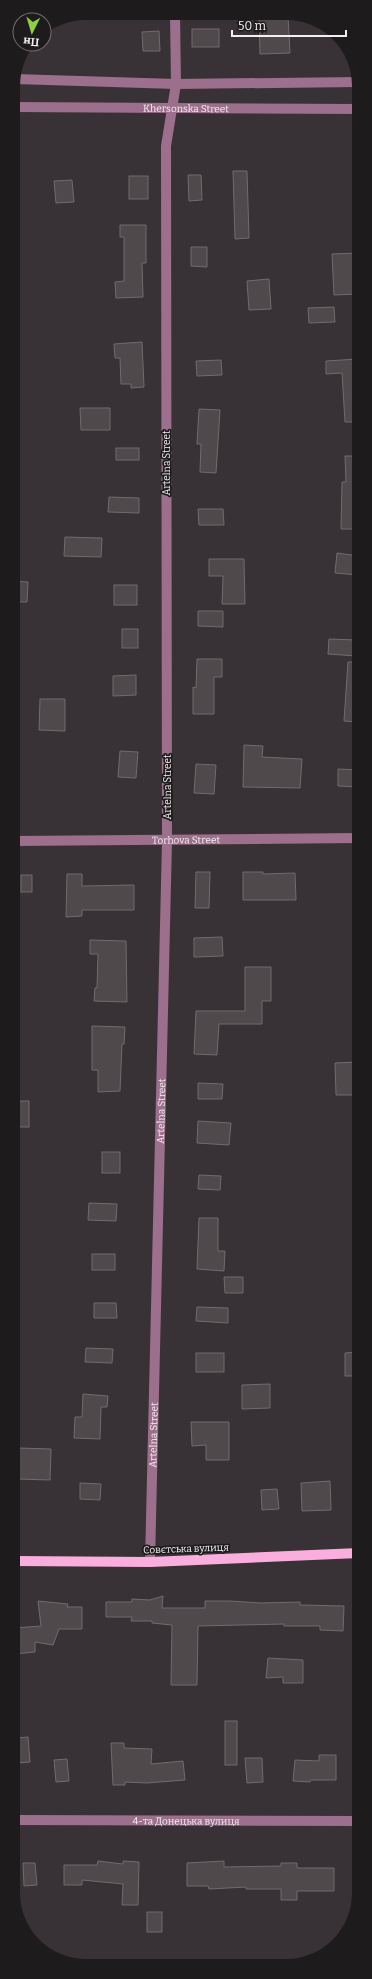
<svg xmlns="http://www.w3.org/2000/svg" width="372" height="1979" viewBox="0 0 372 1979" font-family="Bitter,serif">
	<rect width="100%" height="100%" fill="#383236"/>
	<g fill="#4f494c" stroke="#716b6f">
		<polygon points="288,16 290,53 260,54 259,17"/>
		<rect x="192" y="29" width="27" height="18"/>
		<polygon points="159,31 160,51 143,51 142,32"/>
		<polygon points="233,171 247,171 249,238 235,239"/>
		<polygon points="188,175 201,175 202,200 189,201"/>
		<rect x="129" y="176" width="19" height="23"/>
		<polygon points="72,180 74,202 56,203 54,181"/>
		<polygon points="120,225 146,225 146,263 142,263 143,297 116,298 115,282 124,281 124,237 120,237"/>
		<polygon points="191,247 207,247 207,267 191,266"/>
		<polygon points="358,253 358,294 334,295 332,254"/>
		<polygon points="269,279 271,309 249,310 247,281"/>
		<polygon points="334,307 335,322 309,323 308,308"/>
		<polygon points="142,342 144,387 131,388 131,384 121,384 120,358 115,358 114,344"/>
		<polygon points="358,359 358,422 345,422 342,373 326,374 326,361"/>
		<polygon points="221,360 222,375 197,376 196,361"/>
		<polygon points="80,408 110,408 110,430 81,430"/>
		<polygon points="199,409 220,410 216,473 200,472 201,444 197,444"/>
		<rect x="116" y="448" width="23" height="12"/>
		<polygon points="345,456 358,456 359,529 341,529 342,482 346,482"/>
		<polygon points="109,497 139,498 139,513 108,512"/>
		<polygon points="198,509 223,509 224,525 199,525"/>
		<polygon points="65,537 102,538 101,557 64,556"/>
		<polygon points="337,553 359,556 359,575 335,573"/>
		<polygon points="209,559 244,559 245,604 222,604 223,576 209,576"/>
		<polygon points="13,581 28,582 27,602 13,602"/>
		<rect x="114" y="585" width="23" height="20"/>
		<polygon points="198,611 223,611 223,627 198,626"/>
		<rect x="122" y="629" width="16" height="19"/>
		<polygon points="329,639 357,640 356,656 328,654"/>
		<polygon points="197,659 222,659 222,677 214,677 214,714 193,714 193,687 196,688"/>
		<polygon points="348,662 359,662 359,722 344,721"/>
		<polygon points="136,675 136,695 113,696 113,676"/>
		<polygon points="40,699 65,699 65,731 39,730"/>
		<polygon points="244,745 263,746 262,757 302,759 300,788 243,787"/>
		<polygon points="120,751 138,752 136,778 118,777"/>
		<polygon points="196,764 216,765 214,794 194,793"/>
		<polygon points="338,769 359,770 359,787 338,786"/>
		<polygon points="196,872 210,872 209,908 195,908"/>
		<polygon points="243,872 263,872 263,874 295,873 296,900 243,900"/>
		<polygon points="67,874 82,874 82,886 134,885 134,910 82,910 82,916 66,917"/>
		<rect x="21" y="875" width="11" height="17"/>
		<polygon points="222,937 223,956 194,957 194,938"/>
		<polygon points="90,940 126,941 127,1002 94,1001 95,988 97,988 98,954 90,954"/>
		<polygon points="245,967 271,967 271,1001 262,1001 262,1024 219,1024 217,1055 194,1054 196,1011 245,1011"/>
		<polygon points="92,1026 125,1027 124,1044 122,1044 120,1091 98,1092 98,1070 92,1070"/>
		<polygon points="359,1062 359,1095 336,1095 335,1063"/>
		<polygon points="198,1083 223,1084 222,1099 198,1099"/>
		<rect x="13" y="1101" width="16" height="26"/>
		<polygon points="198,1121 231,1123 229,1145 197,1143"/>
		<rect x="102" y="1152" width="18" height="21"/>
		<polygon points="199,1175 221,1176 220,1190 198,1189"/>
		<polygon points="89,1203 117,1204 116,1221 88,1220"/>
		<polygon points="199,1218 218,1218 218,1251 225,1251 224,1271 197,1269"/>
		<rect x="92" y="1254" width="23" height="16"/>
		<polygon points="224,1277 243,1277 243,1293 225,1293"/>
		<polygon points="94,1303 116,1303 117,1318 94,1318"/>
		<polygon points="197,1307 228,1308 228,1323 196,1321"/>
		<polygon points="86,1348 113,1349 112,1363 85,1362"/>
		<polygon points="359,1352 359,1376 345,1376 345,1353"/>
		<rect x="196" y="1353" width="28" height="19"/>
		<polygon points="270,1384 270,1408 242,1409 242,1385"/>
		<polygon points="83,1394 108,1396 107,1407 101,1407 100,1439 74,1438 75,1417 82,1417"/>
		<polygon points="191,1422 229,1422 229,1460 206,1460 206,1445 192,1446"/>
		<polygon points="18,1448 51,1449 50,1480 17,1479"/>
		<polygon points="330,1481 331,1510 302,1511 301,1483"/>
		<polygon points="80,1483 101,1484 100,1500 80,1499"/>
		<polygon points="277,1489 279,1509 262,1510 261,1490"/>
		<polygon points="163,1596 162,1608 205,1608 205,1601 230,1601 261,1603 300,1602 300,1605 344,1606 343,1631 320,1630 320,1626 284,1626 284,1624 198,1626 197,1685 171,1685 172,1625 152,1623 152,1621 131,1621 132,1617 106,1617 106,1602 132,1602 132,1599 150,1600"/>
		<polygon points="38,1601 68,1604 67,1607 82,1607 82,1629 59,1629 53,1645 35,1642 35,1652 14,1654 14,1628 41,1626"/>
		<polygon points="268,1658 303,1660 303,1683 283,1683 283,1677 266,1678"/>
		<rect x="225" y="1721" width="12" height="44"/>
		<polygon points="28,1737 30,1762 18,1763 16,1738"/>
		<polygon points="111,1743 124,1743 124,1748 152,1749 151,1764 183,1761 185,1780 147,1783 125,1782 125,1785 113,1785"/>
		<polygon points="319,1755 336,1755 336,1780 311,1780 310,1782 293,1781 295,1760 319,1761"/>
		<polygon points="245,1758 262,1758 263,1782 247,1783"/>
		<polygon points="67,1759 69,1781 56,1782 54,1760"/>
		<polygon points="98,1861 123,1864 123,1861 139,1862 138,1905 122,1905 123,1884 82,1880 82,1885 64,1885 64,1865 97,1865"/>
		<polygon points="224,1861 224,1867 281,1866 281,1863 297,1863 297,1868 334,1868 334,1891 297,1891 297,1900 281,1900 281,1889 246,1889 246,1887 209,1889 208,1886 187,1886 187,1863"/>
		<polygon points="23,1863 35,1863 37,1885 24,1886"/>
		<rect x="147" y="1912" width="15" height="20"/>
	</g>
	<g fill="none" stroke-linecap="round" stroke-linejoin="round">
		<g stroke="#9c6f8c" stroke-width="10">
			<polyline points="15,79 176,84 358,82"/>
			<path id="s1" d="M13 107 358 109"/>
			<path id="s2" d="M13 841 359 838"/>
			<path id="s3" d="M150 1562 167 841 166 146 176 84 175 14"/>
			<path id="s4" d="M14 1820 359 1821"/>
		</g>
		<polyline stroke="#faaede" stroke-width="10" points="14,1561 150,1562 359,1553"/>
	</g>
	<g text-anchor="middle" stroke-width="3.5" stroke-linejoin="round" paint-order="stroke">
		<g font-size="10" fill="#f4f0f2" stroke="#1d1b1c">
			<text dy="4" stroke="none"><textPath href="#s1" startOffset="173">Khersonska Street</textPath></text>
			<text transform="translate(166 463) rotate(-90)" y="4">Artelna Street</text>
			<text transform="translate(167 787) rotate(-90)" y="4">Artelna Street</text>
			<text dy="4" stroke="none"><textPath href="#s2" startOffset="173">Torhova Street</textPath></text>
			<text dy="4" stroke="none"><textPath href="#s3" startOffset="451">Artelna Street</textPath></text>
			<text dy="4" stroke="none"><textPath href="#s3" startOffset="127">Artelna Street</textPath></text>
			<text transform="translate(186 1548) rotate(-2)" y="4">Совєтська вулиця</text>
			<text dy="4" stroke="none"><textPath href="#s4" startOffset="172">4-та Донецька вулиця</textPath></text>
		</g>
	</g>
	<path d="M0 0H372V1979H0ZM86 20H286A66 66 0 0 1 352 86V1893A66 66 0 0 1 286 1959H86A66 66 0 0 1 20 1893V86A66 66 0 0 1 86 20Z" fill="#1d1b1c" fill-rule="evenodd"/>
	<g transform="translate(32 32) rotate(185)"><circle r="19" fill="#1d1b1c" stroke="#737072"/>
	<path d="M0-3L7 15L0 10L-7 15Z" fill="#8dce44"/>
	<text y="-6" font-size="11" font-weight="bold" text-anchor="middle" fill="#f4f0f2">Пн</text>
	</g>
	<path d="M232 30v6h114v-6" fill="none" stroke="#f4f0f2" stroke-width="2"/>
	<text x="238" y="30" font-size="12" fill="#f4f0f2" stroke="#1d1b1c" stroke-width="3" paint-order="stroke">50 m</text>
</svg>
